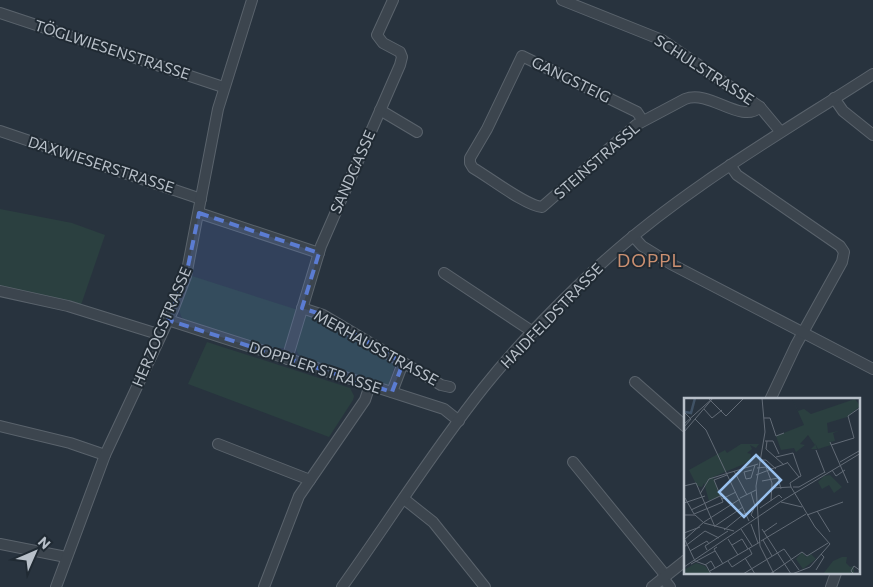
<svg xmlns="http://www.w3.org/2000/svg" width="873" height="587" viewBox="0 0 873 587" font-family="Commissioner,sans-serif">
	<rect width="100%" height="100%" fill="#28333e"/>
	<g fill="#2b4040">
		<polygon points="0,209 72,223 105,235 81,305 0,286"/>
		<path d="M192 276 298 310 287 344 284 348H273L185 321C172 311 187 289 192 276Z"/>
		<path d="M307 314 321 318V322L395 365 388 386 301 357C290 347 300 331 304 318Z"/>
		<polygon points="207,342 350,388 354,396 353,400 329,437 188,384"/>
	</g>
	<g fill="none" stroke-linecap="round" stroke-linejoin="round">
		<g stroke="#5a636c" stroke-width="12">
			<g id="minor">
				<polyline points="562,0 662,40 760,107 780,131"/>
				<polyline points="0,13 223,87"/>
				<polyline points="834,98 843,111 873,135"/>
				<polyline points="380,110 417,132"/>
				<path d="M643 121 637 112 522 56 487 129 470 158V163L473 168C489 177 526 206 542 207L636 125 685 99C710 89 741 125 760 107"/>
				<polyline points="0,131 201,199"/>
				<polyline points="730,165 737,175 840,246 844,252 842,262 796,345 770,400"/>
				<polyline points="199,213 319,253"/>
				<polyline points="633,236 642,246 671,264 873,369"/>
				<polyline points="444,273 533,332"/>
				<polyline points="0,291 68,306 161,335"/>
				<polyline points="302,308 323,315 441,385 450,387"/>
				<polyline points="168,320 444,409 459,421"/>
				<polyline points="287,359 321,246 400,65 402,57 400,52 383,43 377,35 393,0"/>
				<polyline points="635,382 686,427"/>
				<polyline points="392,392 403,363"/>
				<polyline points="0,426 70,443 105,455"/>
				<polyline points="218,444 310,480"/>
				<polyline points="573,462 666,576"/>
				<polyline points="404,499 433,522 485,587"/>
				<polyline points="0,544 66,557"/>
				<polyline points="663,578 670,587"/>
				<polyline points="56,587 105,455 173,310 186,276 218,109 252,0"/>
				<polyline points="264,587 299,496 365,400 370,385"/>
				<path d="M342 587C389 521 433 451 484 387 519 343 560 302 601 264 683 189 780 134 873 74"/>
				<polyline points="652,587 686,560"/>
				<polyline points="831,587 836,573"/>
			</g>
		</g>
		<use href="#minor" stroke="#3c454e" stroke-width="10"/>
	</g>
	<path fill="#5b7cd2" fill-opacity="0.2" stroke="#5b7cd2" stroke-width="4" stroke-dasharray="10 6" stroke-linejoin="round" d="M199 213 319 253 302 308 323 315 403 363 392 392 168 320 186 276Z"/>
	<g text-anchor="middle" stroke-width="4" stroke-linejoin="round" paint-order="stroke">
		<g font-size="15" fill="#b8c0c9" stroke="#202a33">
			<text transform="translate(112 50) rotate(18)" y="5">TÖGLWIESENSTRASSE</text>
			<text transform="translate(704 70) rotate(33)" y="5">SCHULSTRASSE</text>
			<text transform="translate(571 80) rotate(26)" y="5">GANGSTEIG</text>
			<text transform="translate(597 161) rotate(-41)" y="5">STEINSTRASSL</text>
			<text transform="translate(101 165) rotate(18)" y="5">DAXWIESERSTRASSE</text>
			<text transform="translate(353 172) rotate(-66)" y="5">SANDGASSE</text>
			<text transform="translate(552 316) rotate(-46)" y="5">HAIDFELDSTRASSE</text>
			<text transform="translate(162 327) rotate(-67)" y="5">HERZOGSTRASSE</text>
			<text transform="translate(376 348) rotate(29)" y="5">MERHAUSSTRASSE</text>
			<text transform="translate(315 368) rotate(18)" y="5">DOPPLER STRASSE</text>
		</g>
		<g font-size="18" letter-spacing="1" fill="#cb9071" stroke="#202a33">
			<text x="650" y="267">DOPPL</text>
		</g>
	</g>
	<g transform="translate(684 398)">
		<rect width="176" height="176" fill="#28333e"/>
		<path d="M108 0 114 13 120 11 127 16 171 1 176 8 163 19 143 25 144 35 155 33 149 35 151 43 146 44 147 47 134 51 131 45 133 51H127L131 47 124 37 116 46 121 47 112 54 110 50 97 52 92 38 120 27ZM57 46H75L72 50 66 47 68 51 63 55 67 56 66 62 60 66 29 79 36 98 25 103 20 85 18 89 13 88 5 72 41 52 43 55ZM146 77 158 89 150 95 145 87 138 91 134 84 140 78ZM118 154 122 159 127 156 132 161 119 171 112 161ZM158 159H163L162 165 166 169 170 168V176H139L149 163ZM12 165 21 168 27 176H0V172Z" fill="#2b4040"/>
		<path fill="none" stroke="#405265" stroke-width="2.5" d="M1 14 7 15 11 0"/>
		<path fill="none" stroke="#626b76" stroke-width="1" d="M24 0 42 18 60 0M78 0 81 34 72 88 76 148 90 176M20 11 28 20 38 12M0 14 7 21 0 29M80 20H86L92 38 100 35M11 21 22 32 65 123M0 26 29 0M0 34 29 0M81 43H89L95 56M83 43 82 51 100 67M146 44 164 85M147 47 170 40 164 18 177 9M132 52 141 75M92 59 109 55 117 78 115 79M75 62H82L92 71M103 64 115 79 106 85 107 89 131 129 146 146 126 169 108 176M156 64 175 53M73 70 82 69 88 85 87 103M68 72 60 74 62 81 67 80 71 67M148 72 152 78 161 72M50 73 63 97M72 77 103 65M78 83 94 80 97 91M0 88 12 85 31 129M109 89H115L141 74M88 90 107 89M67 95 71 108 67 117 70 120M16 96 25 81 74 66M1 100 10 116M56 100 72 92M38 101 52 94M97 104 118 109M0 105 21 98M76 110 95 97 98 100M7 112 36 98M133 113 146 134M10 116 39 104 30 82 43 77M0 117H11L20 125 50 133M123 117 159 104M67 126 74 145M31 128 59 109M57 131 68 148M78 131 107 176M40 132 61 115M80 134 93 125M0 135 16 129M44 141 54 157M0 142 20 124 56 101M1 142 11 163 22 167 27 176M79 142 88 158M77 143 122 116M48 147 58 141 64 151M0 149 21 133 35 140M33 149 30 151 39 166M23 152 21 148 44 133M6 153 23 143 25 146M61 160 71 176M44 163 48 169 68 156 65 150M7 166 31 153M21 167 27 163 31 170M0 169 96 104 177 55M132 172 140 159 137 156M26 173 76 144M59 176 100 151 115 172M86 176 118 154 123 158 144 145M170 176 167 173 170 168 177 173"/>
		<path fill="#98c0ee" fill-opacity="0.15" stroke="#98c0ee" stroke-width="2.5" d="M72 57 97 82 60 119 35 94Z"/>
		<rect width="176" height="176" fill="none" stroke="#b8c0c9" stroke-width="2.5"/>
	</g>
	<g transform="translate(35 552) rotate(45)" stroke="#202a33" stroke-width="4" paint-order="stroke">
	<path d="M0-4L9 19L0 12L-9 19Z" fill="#b8c0c9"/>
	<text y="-8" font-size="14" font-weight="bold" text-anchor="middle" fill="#b8c0c9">N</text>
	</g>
</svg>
